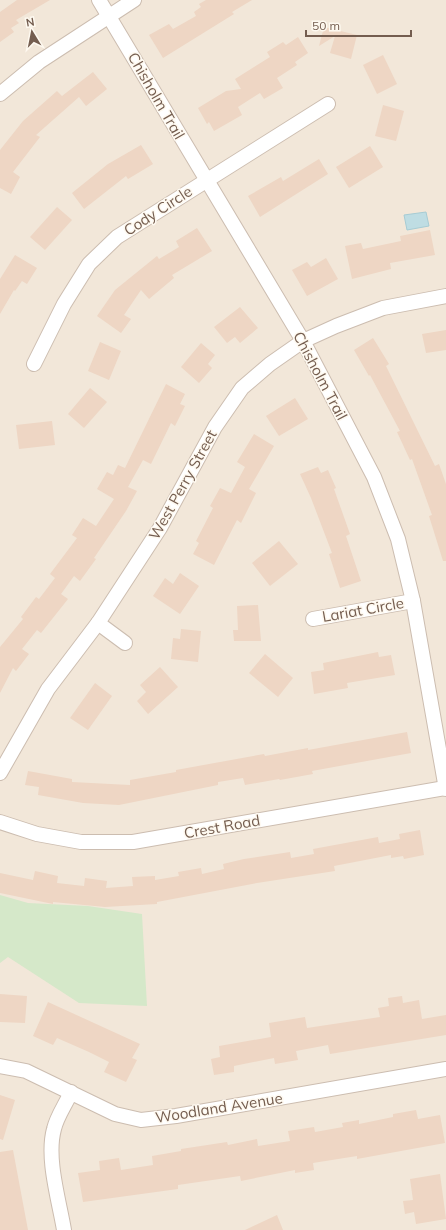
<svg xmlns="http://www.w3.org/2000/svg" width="446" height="1230" viewBox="0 0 446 1230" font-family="Mulish,sans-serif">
	<rect width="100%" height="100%" fill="#fbf5ea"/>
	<rect fill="#f2e7d9" x="0" y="0" width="446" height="1230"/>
	<polygon fill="#d5e8c9" points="0,895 28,903 88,906 142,914 147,1006 79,1003 8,957 0,963"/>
	<polygon fill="#bfdde3" stroke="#a7ccd4" points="426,212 429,226 407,230 404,215"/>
	<g fill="#eed6c4">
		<polygon points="17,0 50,0 16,20 19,23 11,28 14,32 0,42 0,12"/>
		<polygon points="206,0 252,0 232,12 234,14 163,58 149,35 169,24 173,29 196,16 194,12 201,7 199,4"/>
		<polygon points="324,27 357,35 351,59 330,53 335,36 319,46"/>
		<polygon points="298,37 308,53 295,62 297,65 277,78 283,88 264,99 260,93 238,107 242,115 214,131 209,122 207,124 198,108 226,91 241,89 235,79 270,57 267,52 283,42 286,45"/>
		<polygon points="383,55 397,84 377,94 363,65"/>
		<polygon points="93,72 107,89 86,106 79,97 36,135 40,137 13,172 20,177 11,194 0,188 0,150 23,121 57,91 62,96"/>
		<polygon points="383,105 404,111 396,141 375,136"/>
		<polygon points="141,145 153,164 128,179 126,176 84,209 72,193 108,164"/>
		<polygon points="370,146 383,167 349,188 336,167"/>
		<polygon points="319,159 328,174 260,217 248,196 281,177 283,181"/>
		<polygon points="57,207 72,220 45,250 30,237"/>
		<polygon points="197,228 212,251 172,275 174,278 149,299 141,290 124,315 131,319 121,333 97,316 115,290 157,256 159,259 179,247 176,241"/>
		<polygon points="430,230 435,255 390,263 391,269 352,279 345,246 361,243 363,249 401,241 400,236"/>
		<polygon points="15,255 37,268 27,284 22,281 15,291 14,290 0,314 0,279"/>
		<polygon points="326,258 338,279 307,296 292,270 307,262 311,267"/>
		<polygon points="240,307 258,328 240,343 235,337 227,343 214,327"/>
		<polygon points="446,330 446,350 426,353 422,334"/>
		<polygon points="373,338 389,364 386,366 435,466 439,464 446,484 446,561 443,561 429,516 432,515 412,459 410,460 397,432 400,431 370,375 369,376 354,350"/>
		<polygon points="100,342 121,351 109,380 88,371"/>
		<polygon points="201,343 215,355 208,364 212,368 199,383 181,367"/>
		<polygon points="166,384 185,394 180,404 185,406 175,426 171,423 151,464 143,460 128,487 137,491 126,511 94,558 96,559 80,581 74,576 61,594 68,599 41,633 37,630 22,649 29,654 16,671 13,668 0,693 0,647 23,619 21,617 36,597 39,599 55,578 50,574 77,538 72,535 83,518 96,526 114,499 97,489 107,472 113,475 118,465 125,468"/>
		<polygon points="90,388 107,402 84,428 68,414"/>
		<polygon points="295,398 308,419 279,436 266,416"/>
		<polygon points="52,421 55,445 19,449 16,425"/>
		<polygon points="254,434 274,446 249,489 256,493 241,523 237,520 214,565 193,554 199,543 196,541 213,508 210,506 220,488 231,493 245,467 237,462"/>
		<polygon points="318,467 321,473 328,470 336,488 334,489 350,534 346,536 361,581 340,588 329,554 332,553 311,498 300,474"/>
		<polygon points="279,541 298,564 270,586 252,563"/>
		<polygon points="180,573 199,586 180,614 153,596 165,578 173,584"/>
		<polygon points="258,605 261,641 234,641 233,630 238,630 237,606"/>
		<polygon points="181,629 201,631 198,662 171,659 173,638 180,639"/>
		<polygon points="378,652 379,657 391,655 395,675 347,683 348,688 314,694 311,672 324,670 323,663"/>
		<polygon points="265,654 293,678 278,697 249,673"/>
		<polygon points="160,667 178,687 148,714 137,701 146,692 140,685"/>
		<polygon points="95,683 112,696 88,730 70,718"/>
		<polygon points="407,732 411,753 312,771 313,774 280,780 279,779 245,785 243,778 218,782 218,785 119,805 83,803 38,795 39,787 25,785 28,771 72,779 72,782 130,785 130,780 176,772 176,770 264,754 265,756 308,748 308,750"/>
		<polygon points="420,830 424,855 404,859 403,856 391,858 391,855 334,866 335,871 257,883 157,902 157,904 105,907 53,902 53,904 0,893 0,873 33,880 35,871 58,876 57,883 84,886 85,878 107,881 106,888 133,886 132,877 155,876 155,880 179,876 178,872 201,868 202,874 224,869 223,864 244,859 290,852 291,858 314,854 313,849 378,837 379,843 400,839 399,834"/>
		<polygon points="0,994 27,996 25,1023 0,1022"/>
		<polygon points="402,996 403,1003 419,1000 422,1019 446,1015 446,1035 330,1054 328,1045 296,1051 298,1060 275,1064 274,1058 234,1066 234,1072 214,1075 211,1059 220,1057 219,1046 271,1037 269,1023 305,1017 307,1028 380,1017 378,1008 389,1006 388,998"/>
		<polygon points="48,1002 140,1044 132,1058 137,1060 126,1082 104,1072 109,1062 89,1052 57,1038 53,1045 33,1036"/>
		<polygon points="0,1095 15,1100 3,1140 0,1139"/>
		<polygon points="416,1110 418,1119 440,1115 445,1143 357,1159 357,1156 313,1163 314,1170 295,1173 295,1170 241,1181 240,1176 178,1185 178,1189 83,1202 78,1173 100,1170 99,1161 119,1158 121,1170 153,1165 152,1156 181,1151 181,1149 227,1142 228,1145 257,1139 258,1146 290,1141 288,1131 314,1127 315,1132 343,1127 342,1123 359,1120 359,1124 393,1117 393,1114"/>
		<polygon points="13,1150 28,1230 0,1230 0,1152"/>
		<polygon points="440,1174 446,1219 416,1224 414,1212 405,1214 403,1201 413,1200 410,1179"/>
		<polygon points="277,1215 283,1230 245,1230"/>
	</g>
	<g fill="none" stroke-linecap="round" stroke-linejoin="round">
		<g stroke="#ccbdb0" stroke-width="16">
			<g id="minor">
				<polyline points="99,0 303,341 374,477 398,539 413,601 446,789"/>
				<polyline points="0,94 39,62 134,0"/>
				<polyline points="34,364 64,304 89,264 117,237 328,104"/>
				<polyline points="313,619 413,601"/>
				<polyline points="98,623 125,643"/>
				<polyline points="0,773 48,689 98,623 160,528 215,427 242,388 270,364 303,341 336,326 383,308 446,296"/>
				<polyline points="0,822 37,834 81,842 133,842 445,788"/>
				<polyline points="0,1066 26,1071 115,1114 141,1120 176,1116 446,1069"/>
				<path d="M64 1230C59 1200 46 1158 54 1129 57 1116 66 1104 71 1092"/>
			</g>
		</g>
		<use href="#minor" stroke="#fff" stroke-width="14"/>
	</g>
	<g text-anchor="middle" stroke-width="3" stroke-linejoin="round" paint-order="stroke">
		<g font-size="15" fill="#745d4f" stroke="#fef9f0">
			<text transform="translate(156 96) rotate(60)" y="5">Chisholm Trail</text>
			<text transform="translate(158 211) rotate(-33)" y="5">Cody Circle</text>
			<text transform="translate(320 376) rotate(62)" y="5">Chisholm Trail</text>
			<text transform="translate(183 485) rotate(-61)" y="5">West Perry Street</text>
			<text transform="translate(363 610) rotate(-10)" y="5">Lariat Circle</text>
			<text transform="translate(222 827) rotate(-10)" y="5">Crest Road</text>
			<text transform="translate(219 1108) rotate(-9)" y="5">Woodland Avenue</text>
		</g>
	</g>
	<g transform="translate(32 32) rotate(350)" stroke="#fef9f0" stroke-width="3" paint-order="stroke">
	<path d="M0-3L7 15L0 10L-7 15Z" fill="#745d4f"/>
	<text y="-6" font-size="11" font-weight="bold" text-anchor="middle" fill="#745d4f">N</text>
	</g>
	<path d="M306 30v6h105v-6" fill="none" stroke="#745d4f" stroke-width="2"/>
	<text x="312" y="30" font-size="12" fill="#745d4f" stroke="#fef9f0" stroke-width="3" paint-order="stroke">50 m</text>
</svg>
